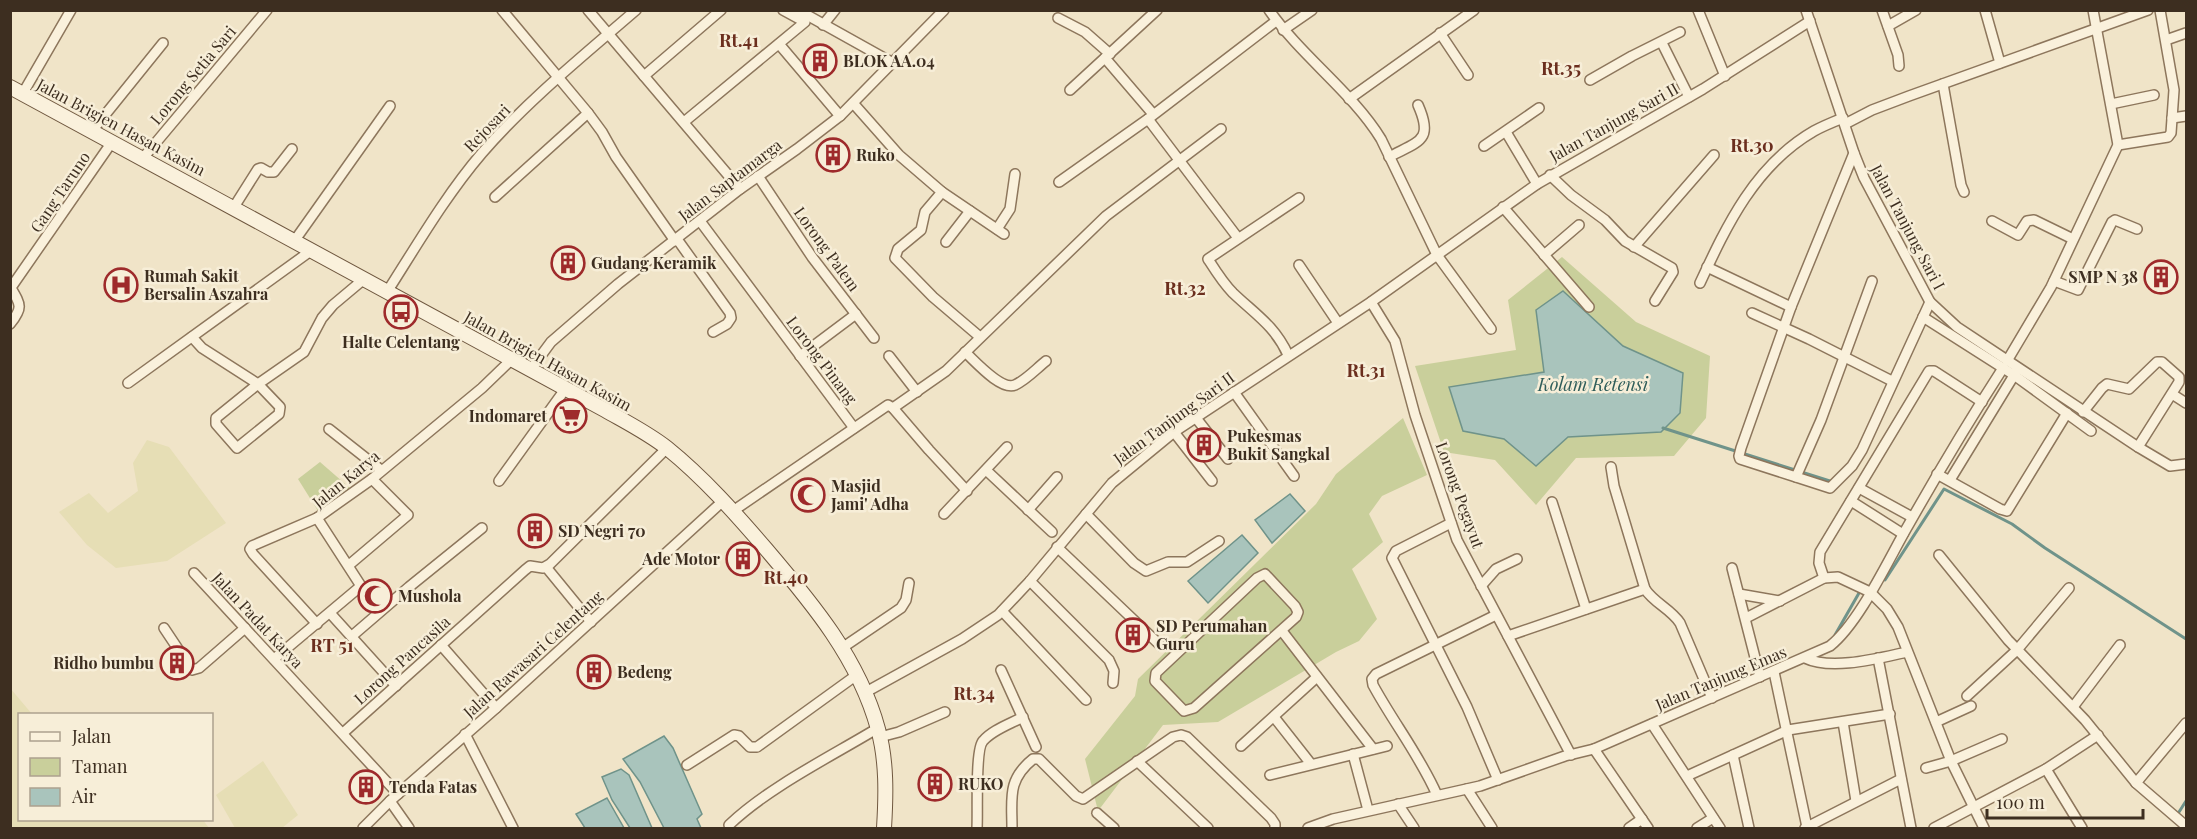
<svg xmlns="http://www.w3.org/2000/svg" width="2197" height="839" viewBox="0 0 2197 839" font-family="'Playfair Display',serif">
	<rect width="100%" height="100%" fill="#f0e4c8"/>
	<g fill="#e6deb5">
		<polygon points="147,440 169,447 226,523 167,561 116,568 87,545 59,512 89,493 108,513 138,491 133,463"/>
		<polygon points="10,688 32,714 20,714 20,820 203,820 209,828 11,828"/>
		<polygon points="263,761 298,815 282,828 235,828 216,795"/>
	</g>
	<g fill="#c9cf9b">
		<polygon points="1562,257 1636,322 1710,356 1706,418 1674,456 1576,458 1536,505 1495,460 1444,452 1415,366 1516,350 1508,300"/>
		<polygon points="1403,418 1427,475 1382,496 1369,514 1383,542 1352,569 1377,619 1359,641 1336,652 1218,722 1163,725 1098,811 1085,759 1135,696 1138,679 1316,504 1336,474"/>
		<polygon points="320,462 351,489 318,511 298,479"/>
	</g>
	<g fill="#a9c4bc" stroke="#6f938a" stroke-width="1.5">
		<polygon points="1563,291 1623,346 1683,373 1680,413 1661,432 1568,437 1536,466 1504,439 1463,431 1449,387 1544,372 1536,310"/>
		<polygon points="1290,494 1305,511 1272,543 1255,520"/>
		<polygon points="1242,535 1258,553 1208,603 1188,581"/>
		<polygon points="664,736 673,748 702,814 697,819 701,828 664,828 640,782 623,759"/>
		<polygon points="621,769 629,775 652,828 630,828 612,800 602,777"/>
		<polygon points="607,798 624,828 585,828 576,814"/>
	</g>
	<g fill="none" stroke-linecap="round" stroke-linejoin="round">
		<g stroke="#6f938a" stroke-width="3">
			<polyline points="1663,428 1833,482"/>
			<polyline points="1885,580 1944,489 2012,524 2045,548 2186,639"/>
			<polyline points="1835,635 1859,593"/>
			<polyline points="2179,812 2186,801"/>
		</g>
		<g stroke="#8d765c" stroke-width="12">
			<g id="street">
				<polyline points="502,10 588,113 602,132 616,157 675,241"/>
				<polyline points="588,10 740,189"/>
				<polyline points="798,10 893,63"/>
				<path d="M1269 10C1302 57 1352 92 1381 139L1437 255 1491 329"/>
				<polyline points="1698,10 1725,76"/>
				<polyline points="1806,10 1854,153 1864,178 1930,302 1957,327 2138,447 2170,466 2186,464"/>
				<polyline points="1882,10 1898,55 1899,66"/>
				<polyline points="1985,10 2000,63"/>
				<polyline points="1058,18 1085,32 1110,54"/>
				<polyline points="823,25 835,10"/>
				<polyline points="1888,26 1916,10"/>
				<polyline points="1283,30 1312,10"/>
				<polyline points="1440,33 1468,75"/>
				<polyline points="2166,40 2186,33"/>
				<polyline points="1662,43 1689,97"/>
				<polyline points="779,44 840,116"/>
				<polyline points="1105,58 1153,114"/>
				<polyline points="644,76 721,10"/>
				<polyline points="1590,80 1632,56 1680,32"/>
				<polyline points="1943,84 1961,185 1964,192"/>
				<polyline points="1070,90 1157,10"/>
				<polyline points="23,93 71,10"/>
				<polyline points="1349,99 1474,10"/>
				<polyline points="853,103 899,155 942,192 1004,234"/>
				<polyline points="2111,104 2154,95"/>
				<polyline points="2172,118 2186,116"/>
				<polyline points="1148,119 1238,238"/>
				<polyline points="684,122 805,22 783,10"/>
				<polyline points="1845,124 1872,110 1909,96 2148,10"/>
				<polyline points="92,131 163,43"/>
				<polyline points="1506,132 1537,184"/>
				<polyline points="2118,145 2168,137 2171,133 2174,90 2160,10"/>
				<polyline points="1484,146 1539,108"/>
				<polyline points="1854,153 1791,307 1741,448 1739,456 1740,459 1796,477 1821,420 1872,281"/>
				<path d="M1389 157C1419 141 1434 141 1418 105"/>
				<polyline points="143,158 267,10"/>
				<polyline points="1550,175 1571,195 1605,220 1625,241 1672,268 1673,272 1655,301"/>
				<polyline points="758,176 812,257 874,338"/>
				<polyline points="1059,182 1148,119 1276,21"/>
				<polyline points="942,192 925,212 921,230 898,249 895,258 933,297 980,337"/>
				<polyline points="495,197 588,113"/>
				<polyline points="234,207 258,169 261,168 268,172 274,172 292,149"/>
				<polyline points="1503,207 1589,307"/>
				<polyline points="700,221 854,428"/>
				<polyline points="1992,221 2018,235 2027,221 2034,220 2073,239"/>
				<polyline points="997,229 1010,209 1015,174"/>
				<polyline points="677,239 730,313 731,318 727,324 713,332"/>
				<polyline points="295,240 390,106"/>
				<polyline points="946,242 970,211"/>
				<polyline points="1634,247 1714,155"/>
				<polyline points="1544,255 1579,225"/>
				<polyline points="1299,265 1338,323"/>
				<polyline points="1707,267 1791,307"/>
				<polyline points="2054,281 2078,290 2112,222 2115,220 2137,229"/>
				<path d="M1700 283C1727 225 1755 165 1814 131 1823 126 1833 122 1843 118"/>
				<polyline points="10,289 112,142"/>
				<path d="M387 292C417 245 446 195 482 153 527 101 584 55 636 10"/>
				<polyline points="1371,302 1395,341 1415,415 1457,540 1571,755"/>
				<polyline points="1752,313 1809,339 1892,381"/>
				<polyline points="1923,317 2014,375 2091,431"/>
				<path d="M10 324C23 308 21 305 11 288"/>
				<polyline points="192,337 202,348 258,384 280,407 279,414 237,448 216,424 216,418 258,384 304,352 322,318 333,305 364,279"/>
				<path d="M965 352C975 361 1001 391 1015 385 1026 380 1036 369 1046 361"/>
				<path d="M1288 355C1275 326 1255 314 1233 293 1223 283 1215 270 1208 259L1299 198"/>
				<polyline points="800,356 856,314"/>
				<polyline points="889,356 917,392"/>
				<polyline points="2007,361 2051,287 2118,145 2093,10"/>
				<polyline points="531,369 551,342 618,284 740,189 797,149 840,116 944,10"/>
				<polyline points="128,383 312,250"/>
				<polyline points="1234,392 1294,476"/>
				<polyline points="2172,394 2186,403"/>
				<polyline points="893,408 946,371 1106,216 1221,129"/>
				<polyline points="2083,412 2102,388 2107,384 2129,389 2157,362 2162,362 2179,377 2179,382 2138,447"/>
				<polyline points="1196,418 1228,459"/>
				<polyline points="329,429 381,470"/>
				<polyline points="1174,432 1212,481"/>
				<path d="M1611 467 1614 486 1645 589C1654 603 1671 609 1680 623L1712 698"/>
				<polyline points="986,470 1052,532"/>
				<polyline points="1937,474 2000,509 2007,511 2067,413"/>
				<polyline points="1796,477 1830,488 1852,466 1862,450 1930,302"/>
				<polyline points="1950,480 2016,372"/>
				<polyline points="499,481 566,388"/>
				<polyline points="1859,488 1912,517"/>
				<polyline points="1851,501 1903,534"/>
				<polyline points="1552,502 1586,609"/>
				<polyline points="1028,510 1057,477"/>
				<polyline points="733,511 888,405 893,408 929,450 967,491"/>
				<polyline points="944,514 1007,447"/>
				<polyline points="1086,514 1134,563 1146,571 1168,562 1187,562 1219,541"/>
				<polyline points="317,518 252,546 250,549 253,554 317,624"/>
				<polyline points="1451,523 1396,551 1392,558 1467,707 1498,780"/>
				<polyline points="1057,547 1161,646"/>
				<polyline points="1939,555 2008,640 2085,720 2136,783 2186,826"/>
				<polyline points="349,565 408,515 372,479"/>
				<polyline points="546,567 591,622"/>
				<polyline points="1732,568 1760,677"/>
				<polyline points="194,573 398,794"/>
				<polygon points="1265,574 1295,606 1298,612 1296,617 1194,708 1184,711 1155,681 1156,673 1257,578"/>
				<polyline points="1824,578 1819,563 1820,552 1929,371 1934,371 1982,402"/>
				<polyline points="1030,581 1109,660 1114,671 1113,683"/>
				<polyline points="1481,586 1496,569 1517,559"/>
				<polyline points="1739,594 1780,601"/>
				<polyline points="1002,611 1086,700"/>
				<polyline points="330,613 396,686"/>
				<polyline points="1746,618 1824,578 1838,577 1870,592 1887,609 1898,627 1951,761 1984,828"/>
				<polyline points="164,628 192,670 199,668 245,628"/>
				<polyline points="1282,631 1373,749"/>
				<polyline points="352,636 409,587 482,528"/>
				<polyline points="1508,636 1645,589"/>
				<polyline points="441,645 496,708"/>
				<polyline points="842,648 901,608 906,600 909,583"/>
				<path d="M1805 658C1832 671 1879 658 1907 652"/>
				<polyline points="1878,658 1911,828"/>
				<polyline points="274,659 361,586 317,518 372,479 482,388 511,360"/>
				<polyline points="1001,670 1036,747"/>
				<polyline points="1774,672 1807,827"/>
				<polyline points="866,692 962,639 998,615 1030,581 1112,483 1174,432 1371,302 1537,184 1703,89 1810,21"/>
				<polyline points="1967,696 2017,650 2069,588"/>
				<polyline points="2073,707 2120,645"/>
				<polyline points="1274,717 1311,764"/>
				<polyline points="1843,722 1856,801"/>
				<polyline points="1936,722 1971,706"/>
				<polyline points="1652,724 1720,828"/>
				<polyline points="343,733 525,570 530,566 543,568 550,564 667,448"/>
				<polyline points="465,734 513,828"/>
				<polyline points="880,737 899,732 945,712"/>
				<polyline points="1241,746 1317,677"/>
				<polyline points="1594,749 1648,828"/>
				<polyline points="1353,754 1368,810"/>
				<polyline points="1733,755 1749,828"/>
				<polyline points="1137,761 1208,828"/>
				<polyline points="687,765 734,735 739,736 750,747 757,747 858,674"/>
				<polyline points="1926,768 1951,761 2002,739"/>
				<polyline points="2046,769 2082,828"/>
				<polyline points="1270,775 1387,746"/>
				<polyline points="1687,776 1788,730 1890,714"/>
				<polyline points="2136,783 2186,723"/>
				<polyline points="1467,789 1492,828"/>
				<path d="M1437 795C1420 756 1393 722 1373 685L1372 679 1376 674 1496 615"/>
				<polyline points="390,801 409,828"/>
				<polyline points="1398,804 1414,828"/>
				<polyline points="1097,813 1114,828"/>
				<path d="M729 825C769 787 830 757 878 728"/>
				<polyline points="363,828 390,801 496,708 723,501"/>
				<path d="M977 828C978 813 975 749 983 741 992 730 1010 724 1023 717"/>
				<path d="M1012 828C1012 798 1007 780 1033 759H1039L1076 796 1083 799 1173 737 1181 735 1187 737 1271 818 1275 824V828"/>
				<path d="M1308 828 1333 819 1480 786 1565 756 1594 749 1830 646C1860 622 1889 558 1909 524 1939 471 1970 419 2003 368"/>
				<polyline points="1629,828 1642,819"/>
				<polyline points="1697,828 1713,818"/>
				<polyline points="1805,828 1901,779"/>
				<polyline points="1934,828 2046,769 2098,735"/>
			</g>
		</g>
		<g stroke="#6f573f" stroke-width="16">
			<path id="secondary" d="M10 87 605 410C626 422 648 433 667 448 704 478 735 513 766 549 812 603 859 659 878 729 887 761 886 796 884 828"/>
		</g>
		<use href="#street" stroke="#faf1dc" stroke-width="9"/>
		<use href="#secondary" stroke="#faf1dc" stroke-width="14"/>
	</g>
	<defs>
		<g id="building-ring" transform="scale(1.725)"><circle r="9.5" fill="#f7eed8" stroke="#9e2a2b" stroke-width="1.5"/><path d="M-4-6H4V6H1V3H-1V6H-4ZM-2.5-4.3h1.7v1.8h-1.7ZM.8-4.3h1.7v1.8H.8ZM-2.5-1h1.7V.8h-1.7ZM.8-1h1.7V.8H.8Z" fill="#9e2a2b"/></g>
		<g id="hospital-ring" transform="scale(1.725)"><circle r="9.5" fill="#f7eed8" stroke="#9e2a2b" stroke-width="1.5"/><path d="M-5-5h3v3.5h4V-5h3V5h-3V1.5h-4V5h-3Z" fill="#9e2a2b"/></g>
		<g id="bus-ring" transform="scale(1.725)"><circle r="9.5" fill="#f7eed8" stroke="#9e2a2b" stroke-width="1.5"/><path d="M-5-6H5V4H4V6H2V4H-2V6H-4V4H-5ZM-3.5-4V0h7V-4ZM-3.5 1.2v1.5H-2V1.2ZM2 1.2v1.5H3.5V1.2Z" fill="#9e2a2b"/></g>
		<g id="supermarket-ring" transform="scale(1.725)"><circle r="9.5" fill="#f7eed8" stroke="#9e2a2b" stroke-width="1.5"/><path d="M-6-5.5h2.5l.6 2H6L4.5 2H-2.5L-4.4-4H-6ZM-1.5 3.2a1.3 1.3 0 1 0 .1 0ZM3 3.2a1.3 1.3 0 1 0 .1 0Z" fill="#9e2a2b"/></g>
		<g id="mosque-ring" transform="scale(1.725)"><circle r="9.5" fill="#f7eed8" stroke="#9e2a2b" stroke-width="1.5"/><path d="M3.5-4.9A6 6 0 1 0 3.5 4.9A5 5 0 1 1 3.5-4.9Z" fill="#9e2a2b"/></g>
	</defs>
	<g fill-rule="evenodd">
		<use href="#building-ring" x="820" y="61"/>
		<use href="#building-ring" x="833" y="155"/>
		<use href="#building-ring" x="568" y="263"/>
		<use href="#building-ring" x="2161" y="277"/>
		<use href="#hospital-ring" x="121" y="285"/>
		<use href="#bus-ring" x="401" y="312"/>
		<use href="#supermarket-ring" x="570" y="416"/>
		<use href="#building-ring" x="1204" y="445"/>
		<use href="#mosque-ring" x="808" y="495"/>
		<use href="#building-ring" x="535" y="531"/>
		<use href="#building-ring" x="743" y="559"/>
		<use href="#mosque-ring" x="375" y="596"/>
		<use href="#building-ring" x="1133" y="635"/>
		<use href="#building-ring" x="177" y="663"/>
		<use href="#building-ring" x="594" y="672"/>
		<use href="#building-ring" x="935" y="784"/>
		<use href="#building-ring" x="366" y="787"/>
	</g>
	<g text-anchor="middle" stroke-width="5" stroke-linejoin="round" paint-order="stroke">
		<g font-size="16" font-weight="bold" fill="#3d2e20" stroke="#f7eed8" text-anchor="start">
			<text x="843" y="67">BLOK AA.04</text>
			<text x="856" y="161">Ruko</text>
			<text x="591" y="269">Gudang Keramik</text>
			<text x="144" y="282">Rumah Sakit<tspan x="144" dy="18">Bersalin Aszahra</tspan></text>
			<text x="2138" y="283" text-anchor="end">SMP N 38</text>
			<text x="401" y="348" text-anchor="middle">Halte Celentang</text>
			<text x="547" y="422" text-anchor="end">Indomaret</text>
			<text x="1227" y="442">Pukesmas<tspan x="1227" dy="18">Bukit Sangkal</tspan></text>
			<text x="831" y="492">Masjid<tspan x="831" dy="18">Jami' Adha</tspan></text>
			<text x="558" y="537">SD Negri 70</text>
			<text x="720" y="565" text-anchor="end">Ade Motor</text>
			<text x="398" y="602">Mushola</text>
			<text x="1156" y="632">SD Perumahan<tspan x="1156" dy="18">Guru</tspan></text>
			<text x="154" y="669" text-anchor="end">Ridho bumbu</text>
			<text x="617" y="678">Bedeng</text>
			<text x="958" y="790">RUKO</text>
			<text x="389" y="793">Tenda Fatas</text>
		</g>
		<g font-size="16" fill="#3d2e20" stroke="#f7eed8">
			<text transform="translate(193 75) rotate(-50)" y="6">Lorong Setia Sari</text>
			<text transform="translate(1614 122) rotate(-29)" y="6">Jalan Tanjung Sari II</text>
			<text transform="translate(121 127) rotate(28)" y="6">Jalan Brigjen Hasan Kasim</text>
			<text transform="translate(487 128) rotate(-46)" y="6">Rejosari</text>
			<text transform="translate(730 180) rotate(-37)" y="6">Jalan Saptamarga</text>
			<text transform="translate(60 192) rotate(-56)" y="6">Gang Taruno</text>
			<text transform="translate(1908 227) rotate(62)" y="6">Jalan Tanjung Sari I</text>
			<text transform="translate(827 249) rotate(54)" y="6">Lorong Palem</text>
			<text transform="translate(822 360) rotate(53)" y="6">Lorong Pinang</text>
			<text transform="translate(548 361) rotate(29)" y="6">Jalan Brigjen Hasan Kasim</text>
			<text transform="translate(1174 418) rotate(-36)" y="6">Jalan Tanjung Sari II</text>
			<text transform="translate(346 479) rotate(-39)" y="6">Jalan Karya</text>
			<text transform="translate(1460 495) rotate(70)" y="6">Lorong Pegayut</text>
			<text transform="translate(258 620) rotate(47)" y="6">Jalan Padat Karya</text>
			<text transform="translate(533 654) rotate(-42)" y="6">Jalan Rawasari Celentang</text>
			<text transform="translate(402 660) rotate(-42)" y="6">Lorong Pancasila</text>
			<text transform="translate(1721 678) rotate(-23)" y="6">Jalan Tanjung Emas</text>
		</g>
		<g font-size="18" font-weight="bold" fill="#6b2e1e" stroke="#f7eed8">
			<text x="739" y="47">Rt.41</text>
			<text x="1561" y="75">Rt.35</text>
			<text x="1752" y="152">Rt.30</text>
			<text x="1185" y="295">Rt.32</text>
			<text x="1366" y="377">Rt.31</text>
			<text x="786" y="584">Rt.40</text>
			<text x="332" y="652">RT 51</text>
			<text x="974" y="700">Rt.34</text>
		</g>
		<g font-size="18" font-style="italic" fill="#2f5d5a" stroke="#f7eed8">
			<text x="1593" y="391">Kolam Retensi</text>
		</g>
	</g>
	<rect width="2197" height="839" fill="none" stroke="#3d2e20" stroke-width="24"/>
	<rect x="18" y="713" width="195" height="108" fill="#f7eed8" stroke="#ada18e" stroke-width="1.5"/>
	<rect x="30" y="732" width="30" height="9" fill="#faf1dc" stroke="#ada18e" stroke-width="1.5"/>
	<text x="72" y="743" font-size="18" fill="#3d2e20">Jalan</text>
	<rect x="30" y="758" width="30" height="18" fill="#c9cf9b" stroke="#ada18e" stroke-width="1.5"/>
	<text x="72" y="773" font-size="18" fill="#3d2e20">Taman</text>
	<rect x="30" y="788" width="30" height="18" fill="#a9c4bc" stroke="#ada18e" stroke-width="1.5"/>
	<text x="72" y="803" font-size="18" fill="#3d2e20">Air</text>
	<path d="M1987 809v9h156v-9" fill="none" stroke="#3d2e20" stroke-width="3"/>
	<text x="1996" y="809" font-size="18" fill="#3d2e20" stroke="#f7eed8" stroke-width="4.5" paint-order="stroke">100 m</text>
</svg>
